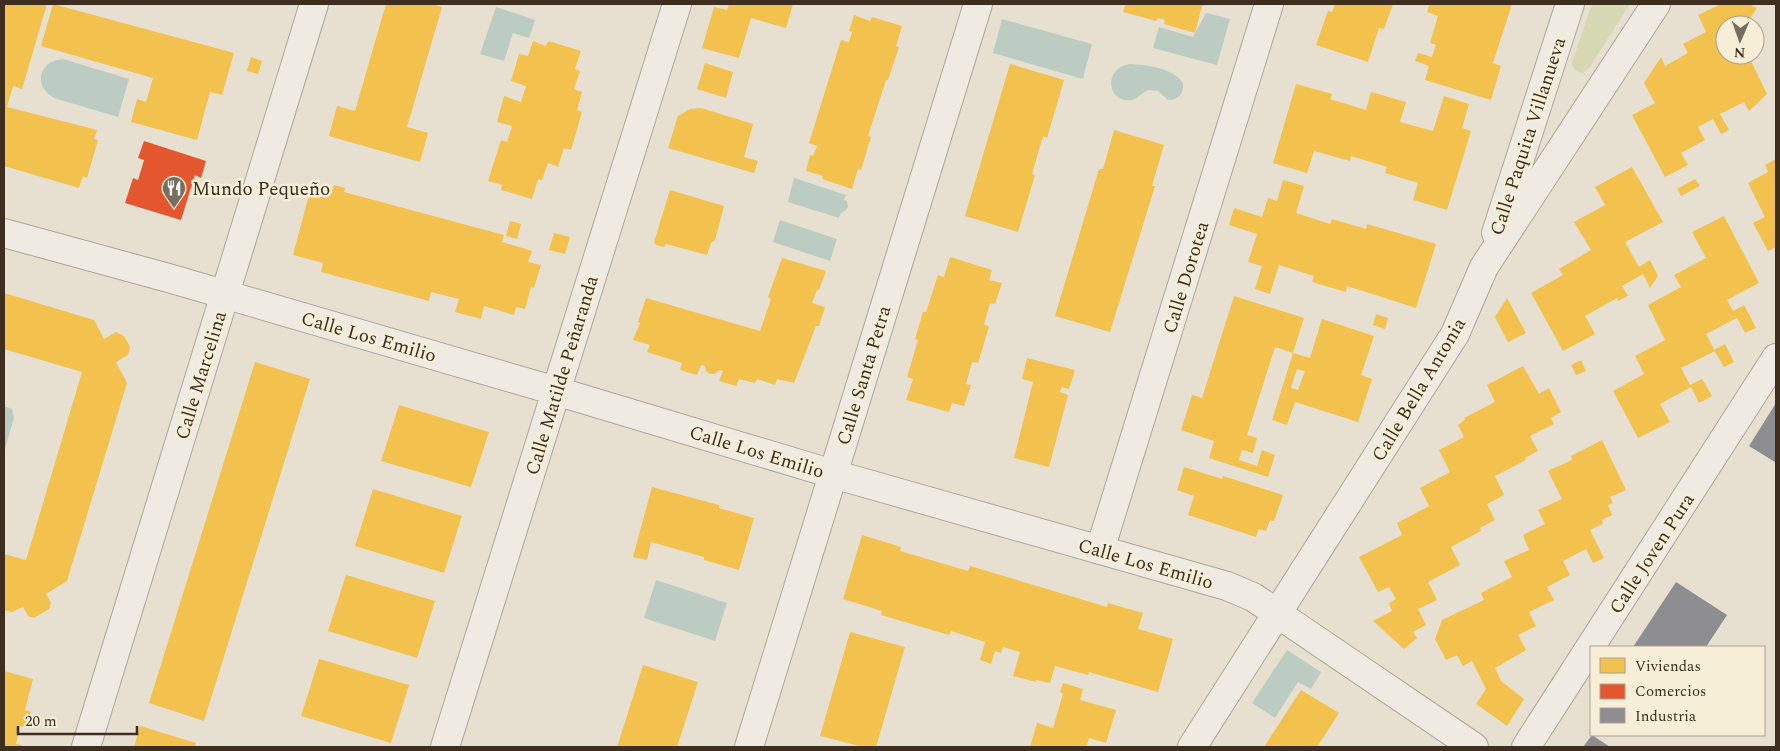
<svg xmlns="http://www.w3.org/2000/svg" width="1780" height="751" viewBox="0 0 1780 751" font-family="Spectral,serif">
	<rect width="100%" height="100%" fill="#e7e0d1"/>
	<path fill="#d6d7b3" d="M1592 4H1630L1589 68 1583 73C1575 72 1573 69 1572 62Z"/>
	<g fill="#bcccc2">
		<polygon points="496,7 535,20 529,38 513,33 504,61 480,54"/>
		<polygon points="1206,13 1230,19 1217,65 1153,48 1159,27 1193,37"/>
		<polygon points="1002,19 1092,44 1083,79 993,53"/>
		<path d="M63 59 129 79 118 117 54 98C33 86 38 61 63 59Z"/>
		<path d="M1130 64C1146 65 1174 68 1183 83 1184 93 1179 100 1168 100L1158 91 1148 90C1142 93 1137 99 1131 100 1108 104 1102 68 1130 64Z"/>
		<polygon points="794,178 846,195 844,200 847,201 848,207 845,211 841,213 839,218 788,202"/>
		<polygon points="780,220 837,239 830,261 773,242"/>
		<polygon points="4,406 12,409 14,418 4,452"/>
		<polygon points="656,580 727,603 715,641 644,618"/>
		<polygon points="1287,650 1321,672 1311,689 1298,682 1275,718 1252,703"/>
	</g>
	<g fill="#f2c14e" fill-rule="evenodd">
		<polygon points="4,4 47,4 22,89 13,86 7,107 97,130 94,139 98,140 87,178 83,176 79,188 4,166"/>
		<polygon points="53,4 234,53 222,95 210,92 197,140 131,122 137,99 146,102 153,78 41,46"/>
		<polygon points="386,4 432,4 442,7 407,127 428,133 420,162 329,136 337,106 355,111"/>
		<polygon points="729,4 793,4 786,28 751,18 739,58 702,48 714,7 727,10"/>
		<polygon points="1126,4 1205,4 1204,6 1202,6 1195,33 1164,24 1165,20 1158,18 1156,21 1123,12"/>
		<polygon points="1335,4 1393,4 1384,29 1379,28 1368,62 1316,45 1328,11 1332,12"/>
		<polygon points="1430,4 1512,4 1493,63 1501,66 1491,100 1425,80 1429,66 1415,61 1418,53 1432,57 1436,45 1430,43 1438,16 1427,12"/>
		<polygon points="1721,4 1749,4 1757,8 1748,21 1733,25 1725,25 1725,55 1748,55 1767,94 1749,111 1744,102 1720,114 1729,130 1721,134 1713,119 1698,127 1705,140 1681,153 1688,165 1665,177 1632,115 1655,103 1644,83 1661,57 1665,66 1688,53 1683,44 1706,32 1698,15"/>
		<polygon points="854,15 870,21 872,17 902,26 896,46 899,47 888,80 886,80 868,136 871,137 861,170 858,169 852,189 822,179 823,176 806,171 810,155 813,156 817,146 809,143 841,40 849,42 852,32 849,31"/>
		<polygon points="533,41 546,46 548,41 581,51 575,69 580,71 574,89 582,92 577,110 582,112 571,150 564,148 558,167 548,163 542,180 538,179 532,199 501,190 502,185 488,181 501,140 507,142 512,126 497,122 504,96 521,102 526,86 511,81 519,54 528,56"/>
		<polygon points="251,57 262,61 258,74 247,71"/>
		<polygon points="705,63 733,72 726,98 697,89"/>
		<polygon points="1010,64 1064,80 1047,138 1043,136 1032,174 1035,175 1018,232 965,216"/>
		<polygon points="1296,84 1332,94 1330,99 1366,110 1371,92 1406,102 1400,122 1433,131 1444,96 1469,104 1462,128 1471,131 1447,210 1413,200 1418,183 1385,173 1387,167 1351,156 1350,161 1314,151 1307,173 1273,163"/>
		<polygon points="701,108 753,124 744,157 758,161 754,173 668,148 678,116 690,109"/>
		<polygon points="1114,130 1164,145 1152,186 1155,186 1110,332 1055,316 1099,169 1103,169"/>
		<polygon points="1776,159 1776,247 1768,251 1753,223 1765,217 1748,183 1768,172 1765,165"/>
		<polygon points="1632,167 1663,222 1625,242 1639,267 1650,260 1658,276 1650,288 1643,274 1622,286 1628,296 1618,301 1617,298 1585,316 1595,334 1563,351 1531,293 1563,275 1559,269 1591,250 1574,222 1605,205 1595,187"/>
		<polygon points="1695,179 1700,186 1681,196 1677,189"/>
		<polygon points="1283,180 1304,186 1296,213 1330,224 1332,219 1366,229 1367,224 1436,244 1416,308 1347,286 1346,292 1312,282 1314,276 1279,265 1270,294 1255,289 1262,266 1248,262 1257,234 1229,225 1234,208 1262,217 1268,198 1277,201"/>
		<polygon points="334,185 345,188 344,192 504,235 502,242 532,251 528,262 541,265 534,288 531,287 525,309 516,307 514,315 484,306 481,319 455,312 459,299 431,292 429,301 321,272 323,263 293,255 310,191 330,196"/>
		<polygon points="670,190 724,206 715,240 711,243 707,255 666,244 664,247 656,245 654,242"/>
		<polygon points="1724,216 1759,283 1727,300 1733,311 1744,305 1756,328 1745,333 1737,318 1706,334 1715,351 1681,368 1690,385 1702,379 1712,396 1699,403 1691,387 1660,404 1670,422 1638,438 1613,391 1644,374 1635,356 1665,340 1648,305 1681,287 1674,275 1706,258 1692,232"/>
		<polygon points="510,221 521,224 517,239 506,236"/>
		<polygon points="554,233 570,237 565,254 549,250"/>
		<polygon points="950,257 992,270 989,280 1002,283 995,304 990,303 984,324 989,327 978,363 972,362 966,384 971,385 964,406 952,403 949,412 906,400 913,379 907,377 918,340 915,339 923,312 926,312 938,275 944,277"/>
		<polygon points="782,258 826,271 819,290 817,290 812,303 825,307 819,326 816,326 794,383 777,379 775,385 757,379 755,383 739,379 736,386 719,381 723,371 719,370 715,374 710,374 706,371 705,366 701,365 697,375 680,370 682,363 647,352 650,345 633,340 640,323 638,322 646,298 760,331 771,299 768,297"/>
		<polygon points="4,293 94,320 104,339 116,332 124,336 130,347 128,355 116,362 127,383 67,581 46,594 51,603 49,609 34,618 28,616 23,607 12,612 4,610 4,554 26,560 82,372 4,349"/>
		<polygon points="1234,296 1304,318 1293,353 1275,347 1247,435 1257,438 1253,453 1242,450 1239,460 1257,466 1262,450 1275,455 1268,477 1209,458 1214,441 1181,430 1192,395 1202,398"/>
		<polygon points="1507,298 1526,333 1508,342 1495,317"/>
		<polygon points="1376,314 1388,318 1385,329 1373,325"/>
		<path d="M1322 319 1374 336 1361 375 1372 379 1358 422 1295 402 1287 425 1272 420 1293 353 1310 358ZM1297 369 1305 371 1298 390 1291 388Z"/>
		<polygon points="1725,344 1734,362 1724,367 1714,350"/>
		<polygon points="1027,358 1075,370 1069,389 1062,387 1060,392 1068,395 1049,467 1014,458 1033,382 1022,379"/>
		<polygon points="1581,360 1586,371 1576,375 1571,365"/>
		<polygon points="255,362 310,379 204,721 149,703"/>
		<polygon points="1523,366 1539,394 1549,388 1561,412 1551,418 1554,424 1530,436 1538,451 1525,458 1526,460 1495,476 1504,495 1487,504 1495,520 1480,528 1481,531 1451,547 1460,565 1428,582 1437,600 1418,609 1426,625 1413,632 1417,638 1404,649 1373,621 1392,611 1389,603 1396,599 1389,587 1378,592 1359,557 1402,535 1397,523 1429,506 1420,488 1450,472 1439,450 1464,437 1458,425 1465,420 1464,418 1495,402 1487,385"/>
		<polygon points="399,405 489,432 471,487 381,461"/>
		<polygon points="1602,440 1626,490 1610,497 1613,503 1608,505 1612,515 1602,520 1603,524 1590,530 1604,558 1593,563 1586,549 1563,561 1570,575 1547,587 1554,600 1529,612 1536,626 1518,635 1526,650 1495,668 1501,681 1524,699 1507,726 1476,704 1486,689 1472,661 1463,666 1457,655 1446,660 1435,639 1442,620 1484,600 1481,593 1512,577 1504,561 1529,550 1523,535 1545,524 1538,510 1562,499 1548,471 1572,460 1571,456"/>
		<polygon points="1184,467 1222,479 1223,476 1283,495 1274,521 1270,520 1266,531 1259,529 1256,537 1188,515 1194,496 1177,490"/>
		<polygon points="652,487 719,505 719,508 754,518 739,570 704,560 704,557 651,542 647,560 633,557"/>
		<polygon points="373,489 462,516 444,573 355,546"/>
		<polygon points="862,535 901,547 900,551 968,571 970,566 1107,607 1108,603 1143,613 1138,629 1173,639 1158,692 1089,672 1088,675 1055,666 1050,683 1036,680 1036,682 1013,676 1020,652 1003,647 1001,653 995,651 991,664 980,660 985,642 951,631 949,635 881,615 882,611 843,599"/>
		<polygon points="346,575 435,601 417,658 328,631"/>
		<polygon points="850,632 905,647 876,747 863,747 820,736"/>
		<polygon points="319,659 409,685 391,743 301,716"/>
		<polygon points="643,665 698,682 677,747 617,747"/>
		<polygon points="4,671 33,679 25,710 31,712 27,728 20,726 16,744 22,745 21,747 4,747"/>
		<polygon points="1063,683 1083,689 1080,700 1116,710 1106,743 1089,738 1086,747 1030,747 1037,723 1053,728 1063,694 1060,692"/>
		<polygon points="1301,690 1339,713 1317,747 1264,747"/>
		<polygon points="140,726 196,743 195,747 134,747"/>
	</g>
	<polygon fill="#e4572e" points="144,141 206,161 201,178 195,175 181,220 125,203 133,178 138,180 144,160 138,158"/>
	<g fill="#8d8d92">
		<polygon points="1776,403 1776,461 1775,462 1749,446"/>
		<polygon points="1676,582 1727,615 1706,647 1633,647"/>
		<polygon points="1592,735 1610,747 1583,747"/>
	</g>
	<g fill="none" stroke-linecap="round" stroke-linejoin="round">
		<g stroke="#ada599" stroke-width="30">
			<g id="minor">
				<polyline points="4,233 172,279 556,391 833,474 1227,586 1253,597 1474,747"/>
				<polyline points="1496,233 1570,4"/>
				<polyline points="1100,550 1269,4"/>
				<polyline points="86,747 314,4"/>
				<polyline points="445,747 677,4"/>
				<polyline points="749,747 978,4"/>
				<polyline points="1192,747 1455,334 1484,267 1656,4"/>
				<polyline points="1526,747 1776,358"/>
			</g>
		</g>
		<use href="#minor" stroke="#efebe3" stroke-width="28"/>
	</g>
	<defs>
		<g id="restaurant-pin" transform="scale(1.25)"><path d="M0 17L-7.5 6A9.5 9.5 0 1 1 7.5 6Z" fill="#786c5e" stroke="#f7eed8"/><path d="M-5-6h1v4h1v-4h1v4h1v-4h1v5L-1.5 .5V6h-2V.5L-5-1ZM5-6V6H3V1.5H1.5Q1.5-4 5-6Z" fill="#fff"/></g>
	</defs>
	<g fill-rule="evenodd">
		<use href="#restaurant-pin" x="174" y="188"/>
	</g>
	<g text-anchor="middle" stroke-width="5" stroke-linejoin="round" paint-order="stroke">
		<g font-size="19" fill="#3d2e20" stroke="#f7eed8">
			<text transform="translate(1527 136) rotate(-72)" y="7">Calle Paquita Villanueva</text>
			<text transform="translate(1185 277) rotate(-73)" y="7">Calle Dorotea</text>
			<text transform="translate(369 336) rotate(16)" y="7">Calle Los Emilio</text>
			<text transform="translate(200 375) rotate(-73)" y="7">Calle Marcelina</text>
			<text transform="translate(561 375) rotate(-73)" y="7">Calle Matilde Peñaranda</text>
			<text transform="translate(863 375) rotate(-73)" y="7">Calle Santa Petra</text>
			<text transform="translate(1418 389) rotate(-59)" y="7">Calle Bella Antonia</text>
			<text transform="translate(757 451) rotate(17)" y="7">Calle Los Emilio</text>
			<text transform="translate(1651 553) rotate(-57)" y="7">Calle Joven Pura</text>
			<text transform="translate(1146 563) rotate(16)" y="7">Calle Los Emilio</text>
		</g>
		<g font-size="19" fill="#3d2e20" stroke="#f7eed8" text-anchor="start">
			<text x="192" y="195">Mundo Pequeño</text>
		</g>
	</g>
	<rect width="1780" height="751" fill="none" stroke="#3d2e20" stroke-width="10"/>
	<rect x="1590" y="646" width="175" height="90" fill="#f7eed8" stroke="#ada18e"/>
	<rect x="1600" y="658" width="25" height="15" fill="#f2c14e" stroke="#ada18e"/>
	<text x="1635" y="671" font-size="15" fill="#3d2e20">Viviendas</text>
	<rect x="1600" y="684" width="25" height="15" fill="#e4572e" stroke="#ada18e"/>
	<text x="1635" y="696" font-size="15" fill="#3d2e20">Comercios</text>
	<rect x="1600" y="708" width="25" height="15" fill="#8d8d92" stroke="#ada18e"/>
	<text x="1635" y="721" font-size="15" fill="#3d2e20">Industria</text>
	<g transform="translate(1740 40) rotate(182)"><circle r="24" fill="#f7eed8" stroke="#ada18e"/>
	<path d="M0-4L9 19L0 12L-9 19Z" fill="#786c5e"/>
	<text y="-8" font-size="14" font-weight="bold" text-anchor="middle" fill="#3d2e20">N</text>
	</g>
	<path d="M18 726v8h119v-8" fill="none" stroke="#3d2e20" stroke-width="2.5"/>
	<text x="25" y="726" font-size="15" fill="#3d2e20" stroke="#f7eed8" stroke-width="4" paint-order="stroke">20 m</text>
</svg>
